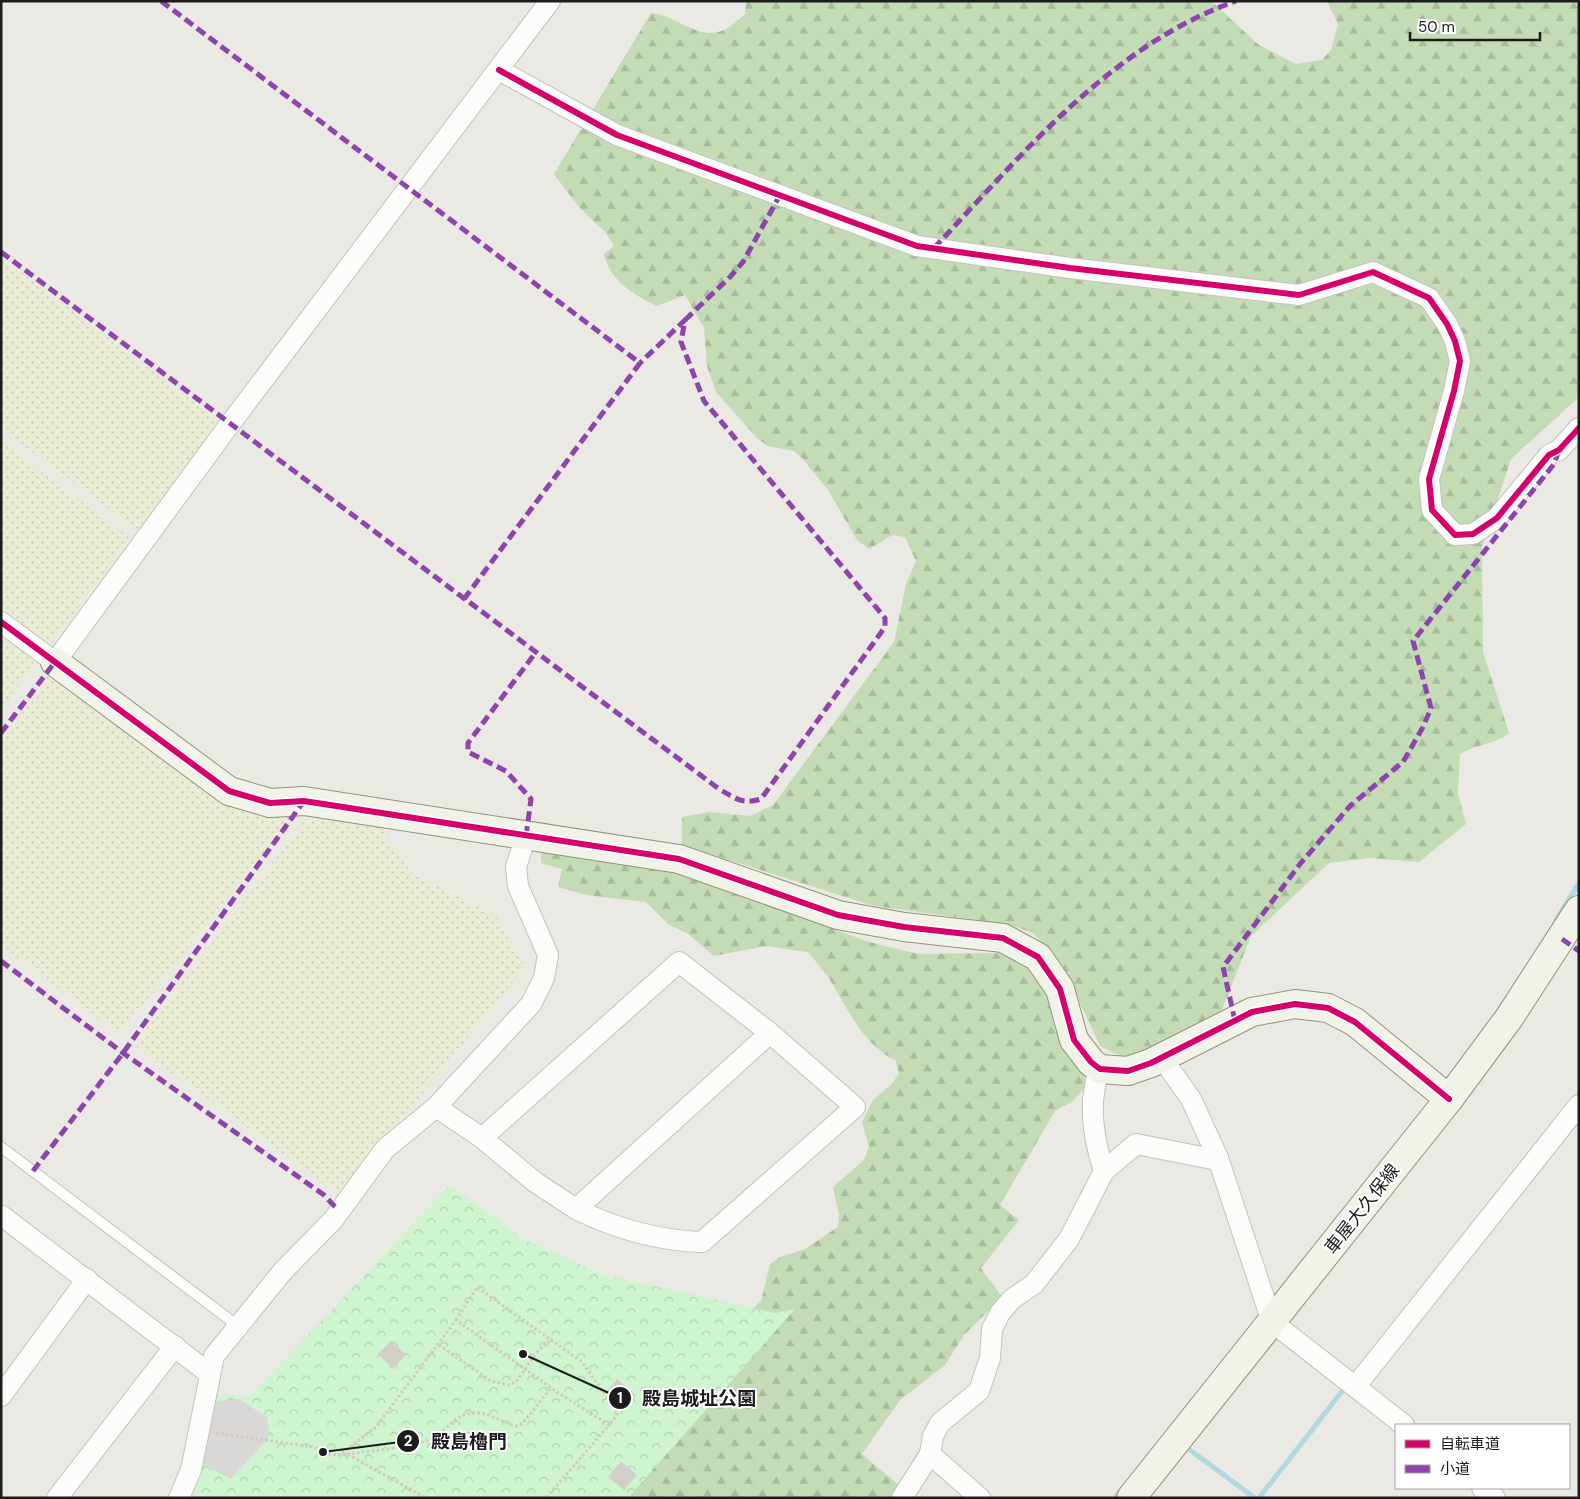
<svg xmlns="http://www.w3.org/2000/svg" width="1580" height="1499" viewBox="0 0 1580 1499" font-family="'DM Sans','Noto Sans JP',sans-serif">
	<defs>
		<pattern id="farmland-dots" width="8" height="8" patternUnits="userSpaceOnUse" patternTransform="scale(1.25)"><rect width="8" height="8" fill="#ebecd5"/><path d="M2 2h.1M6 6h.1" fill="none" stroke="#c9cab6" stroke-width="1.8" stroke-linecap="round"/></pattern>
		<pattern id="forest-firs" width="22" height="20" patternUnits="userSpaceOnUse" patternTransform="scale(1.25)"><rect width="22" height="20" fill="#c3dcb6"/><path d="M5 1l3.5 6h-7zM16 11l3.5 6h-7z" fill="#a7bc9c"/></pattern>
		<pattern id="park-crowns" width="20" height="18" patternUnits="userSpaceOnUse" patternTransform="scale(1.25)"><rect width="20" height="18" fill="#cef5cf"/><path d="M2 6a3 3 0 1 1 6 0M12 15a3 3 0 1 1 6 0" fill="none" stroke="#b0d1b1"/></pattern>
	</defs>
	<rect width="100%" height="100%" fill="#eae9e4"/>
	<g fill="url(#farmland-dots)">
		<polygon points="1,257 219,421 137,530 1,429"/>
		<polygon points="1,441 130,538 48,648 1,612"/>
		<polygon points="1,627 40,656 1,710"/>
		<polygon points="52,670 225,804 295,812 120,1034 1,946 1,739"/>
		<polygon points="305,819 379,826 414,875 496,915 525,967 340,1195 134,1045"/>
	</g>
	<g fill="url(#forest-firs)">
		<path d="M746 1H1211L1259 45 1296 64 1322 60 1331 50 1338 24 1327 1H1579V397L1511 459 1482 547 1483 652 1509 733C1494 745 1476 744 1460 754L1458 794 1466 824 1419 862 1369 858 1329 863 1251 936 1222 1010 1151 1055 1123 1057 1100 1046 1062 964 1033 933 1007 924 874 906 682 845V817L709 812 750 816 773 805 894 642 906 584 916 561 905 537 892 535 869 549 857 540 828 490 803 459 794 451 768 446 757 438 716 392 707 366 704 328 685 295 657 306C635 296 609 280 604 254L614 246 606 233 578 206 554 174 651 13C677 15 699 43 726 29 733 25 739 19 745 14Z"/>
		<path d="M541 852 662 866 869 942 918 954 999 953 1037 972 1085 1072V1088L1072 1102 1055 1111 1000 1205 1019 1220 981 1268 1002 1297 964 1335 945 1365 900 1400 862 1454 901 1487 893 1498H229L752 1309 761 1301 770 1264 780 1257 805 1249 838 1227 839 1214 833 1187 864 1160 869 1147 862 1122 873 1100 892 1084 899 1073 896 1061C865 1046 849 1012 832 983 825 972 816 962 808 952L766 946 714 956 687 933 669 925 646 902 586 895 558 887 562 869 541 863Z"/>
	</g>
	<polygon fill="url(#park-crowns)" points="450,1185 525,1240 604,1275 775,1313 795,1309 628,1498 197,1498 187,1491 214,1396 233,1394 249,1397"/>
	<polygon fill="#d9d8d6" points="239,1399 267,1417 270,1436 231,1479 200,1463 216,1401"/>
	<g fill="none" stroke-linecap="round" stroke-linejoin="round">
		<g stroke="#b3d8e1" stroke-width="5">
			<polyline points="1556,920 1579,883"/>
			<polyline points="1190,1450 1255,1498"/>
			<polyline points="1115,1498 1122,1489"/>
			<polyline points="1259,1498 1343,1390"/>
		</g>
	</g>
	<g fill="#d3d0cc">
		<polygon points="391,1341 406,1355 393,1369 378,1354"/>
		<polygon points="617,1379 636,1395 625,1409 606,1393"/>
		<polygon points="621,1461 637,1475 624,1490 608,1477"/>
	</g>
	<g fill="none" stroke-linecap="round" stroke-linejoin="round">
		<g stroke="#c3c2c0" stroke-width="12">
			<polyline id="lane" points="1,1147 238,1326"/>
		</g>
		<g stroke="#c3c2c0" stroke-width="22">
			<g id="street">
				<polyline points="499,70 617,135 917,246 1070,268 1299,295 1373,272 1429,298 1447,324 1455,341 1460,361 1454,391 1429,479 1432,510 1455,535 1473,534 1497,518 1549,455 1559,450 1579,428"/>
				<polyline points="1,622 55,662 230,424 550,1"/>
				<polyline points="1162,1058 1191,1099 1218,1158"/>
				<path d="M1100 1069C1087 1102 1093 1138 1104 1171L1136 1144 1212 1159 1218 1158 1272 1322 1404 1425"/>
				<polyline points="436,1107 482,1138 535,1182 576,1209"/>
				<path d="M482 1138 679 962 770 1033 855 1107 702 1242C659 1241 614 1228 576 1209L770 1033"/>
				<polyline points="1,1218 2,1216 210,1374"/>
				<polyline points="1355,1387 1579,1105"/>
				<polyline points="1,1396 87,1279"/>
				<polyline points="1482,1488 1495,1498"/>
				<polyline points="57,1498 175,1346"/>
				<polyline points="179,1498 191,1470 214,1356 283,1271 333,1220 385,1149 436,1107 531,1004 544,978 548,955 518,886 516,867 526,836"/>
				<polyline points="902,1498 930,1454"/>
				<polyline points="980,1498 930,1454 933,1436 940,1423 979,1391 990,1358 992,1329 1000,1313 1012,1299 1034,1284 1069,1239 1104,1171"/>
			</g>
		</g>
		<g stroke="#92947c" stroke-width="30">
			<g id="secondary">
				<polyline points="55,662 229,791 270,803 304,801 679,859 838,915 904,927 1003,938 1038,957 1060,989 1074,1040 1091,1062 1100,1069 1128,1071 1151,1063 1252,1012 1295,1004 1328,1008 1355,1022 1449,1099"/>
				<polyline points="1131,1498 1449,1099 1509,1018 1579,910"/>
			</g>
		</g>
		<g stroke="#d6c7c3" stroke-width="3" stroke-dasharray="2.5 2.5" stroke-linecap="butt">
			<polyline points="456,1320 477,1287 582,1362 616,1410 617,1415 609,1425"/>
			<polyline points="439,1345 491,1381 508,1385 516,1382 537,1352 552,1339"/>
			<polyline points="216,1433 314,1447 331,1455 347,1454 426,1498"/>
			<polyline points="342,1453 376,1427 456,1320 557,1392 609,1425 546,1498"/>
			<path d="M347 1454C372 1450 412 1449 434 1437 448 1429 456 1414 473 1413 489 1411 501 1423 517 1426L523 1423 551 1388"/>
		</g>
		<use href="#lane" stroke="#fcfcfb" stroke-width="10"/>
		<use href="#street" stroke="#fcfcfb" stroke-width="20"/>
		<use href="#secondary" stroke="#f2f3e8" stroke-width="28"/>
		<g stroke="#8e44ad" stroke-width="5" stroke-dasharray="10 5" stroke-linecap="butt">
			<polyline points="161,1 640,363 464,599"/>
			<path d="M934 248C1023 154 1110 46 1236 1"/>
			<path d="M1 252 719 789C735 798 742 805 761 799L885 627V618L704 401 681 342 685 320 640 363"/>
			<polyline points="685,320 730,277 743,262 780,195"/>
			<polyline points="1,733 55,662"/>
			<polyline points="526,836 531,799 506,771 468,752 468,743 536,652"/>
			<polyline points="1562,939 1579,951"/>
			<polyline points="1,961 123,1053 324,1195 338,1210"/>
			<polyline points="1235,1021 1223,967 1300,864 1350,806 1403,762 1423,727 1431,708 1413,641 1554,464 1559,450"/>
			<polyline points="33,1171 123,1053 304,801"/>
		</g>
		<g stroke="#fff" stroke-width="9">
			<g id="cycleway">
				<polyline points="499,70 617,135 917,246 1070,268 1299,295 1373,272 1429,298 1447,324 1455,341 1460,361 1454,391 1429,479 1432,510 1455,535 1473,534 1497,518 1549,455 1559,450 1579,428"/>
				<polyline points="1,622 229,791 270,803 304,801 679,859 838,915 904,927 1003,938 1038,957 1060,989 1074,1040 1091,1062 1100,1069 1128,1071 1151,1063 1252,1012 1295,1004 1328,1008 1355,1022 1449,1099"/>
			</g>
		</g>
		<use href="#cycleway" stroke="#d6006c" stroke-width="6"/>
	</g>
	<g text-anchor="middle" stroke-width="4" stroke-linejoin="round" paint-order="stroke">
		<g font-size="18" fill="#1c1c1c" stroke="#fff">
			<text transform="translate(1362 1209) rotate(-52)" y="6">車屋大久保線</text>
		</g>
	</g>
	<path fill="none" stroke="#1c1c1c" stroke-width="2" d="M523 1354L620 1398M323 1452L408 1441"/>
	<g fill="#1c1c1c" stroke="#fff" stroke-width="2">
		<circle cx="523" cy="1354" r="5"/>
		<circle cx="323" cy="1452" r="5"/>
		<circle cx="620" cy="1398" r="12"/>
		<circle cx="408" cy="1441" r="12"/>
	</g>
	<g font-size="15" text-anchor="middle" font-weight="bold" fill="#fff">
		<text x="620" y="1403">1</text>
		<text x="408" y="1446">2</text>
	</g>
	<g font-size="19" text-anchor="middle" font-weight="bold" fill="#1c1c1c" stroke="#fff" stroke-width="4" stroke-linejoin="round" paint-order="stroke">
		<text x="699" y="1405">殿島城址公園</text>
		<text x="469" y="1448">殿島櫓門</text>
	</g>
	<rect width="1580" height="1499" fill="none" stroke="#1c1c1c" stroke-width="5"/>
	<rect x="1395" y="1424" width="175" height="65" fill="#ffffff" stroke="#a4a4a4"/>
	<rect x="1405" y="1440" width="25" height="8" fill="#d6006c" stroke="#a4a4a4"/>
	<text x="1440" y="1449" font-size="15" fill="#1c1c1c">自転車道</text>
	<rect x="1405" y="1465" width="25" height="8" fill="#8e44ad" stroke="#a4a4a4"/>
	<text x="1440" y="1474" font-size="15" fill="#1c1c1c">小道</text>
	<path d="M1410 32v8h130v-8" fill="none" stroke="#1c1c1c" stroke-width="2.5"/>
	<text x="1418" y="32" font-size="15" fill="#1c1c1c" stroke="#ffffff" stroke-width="4" paint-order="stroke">50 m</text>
</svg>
